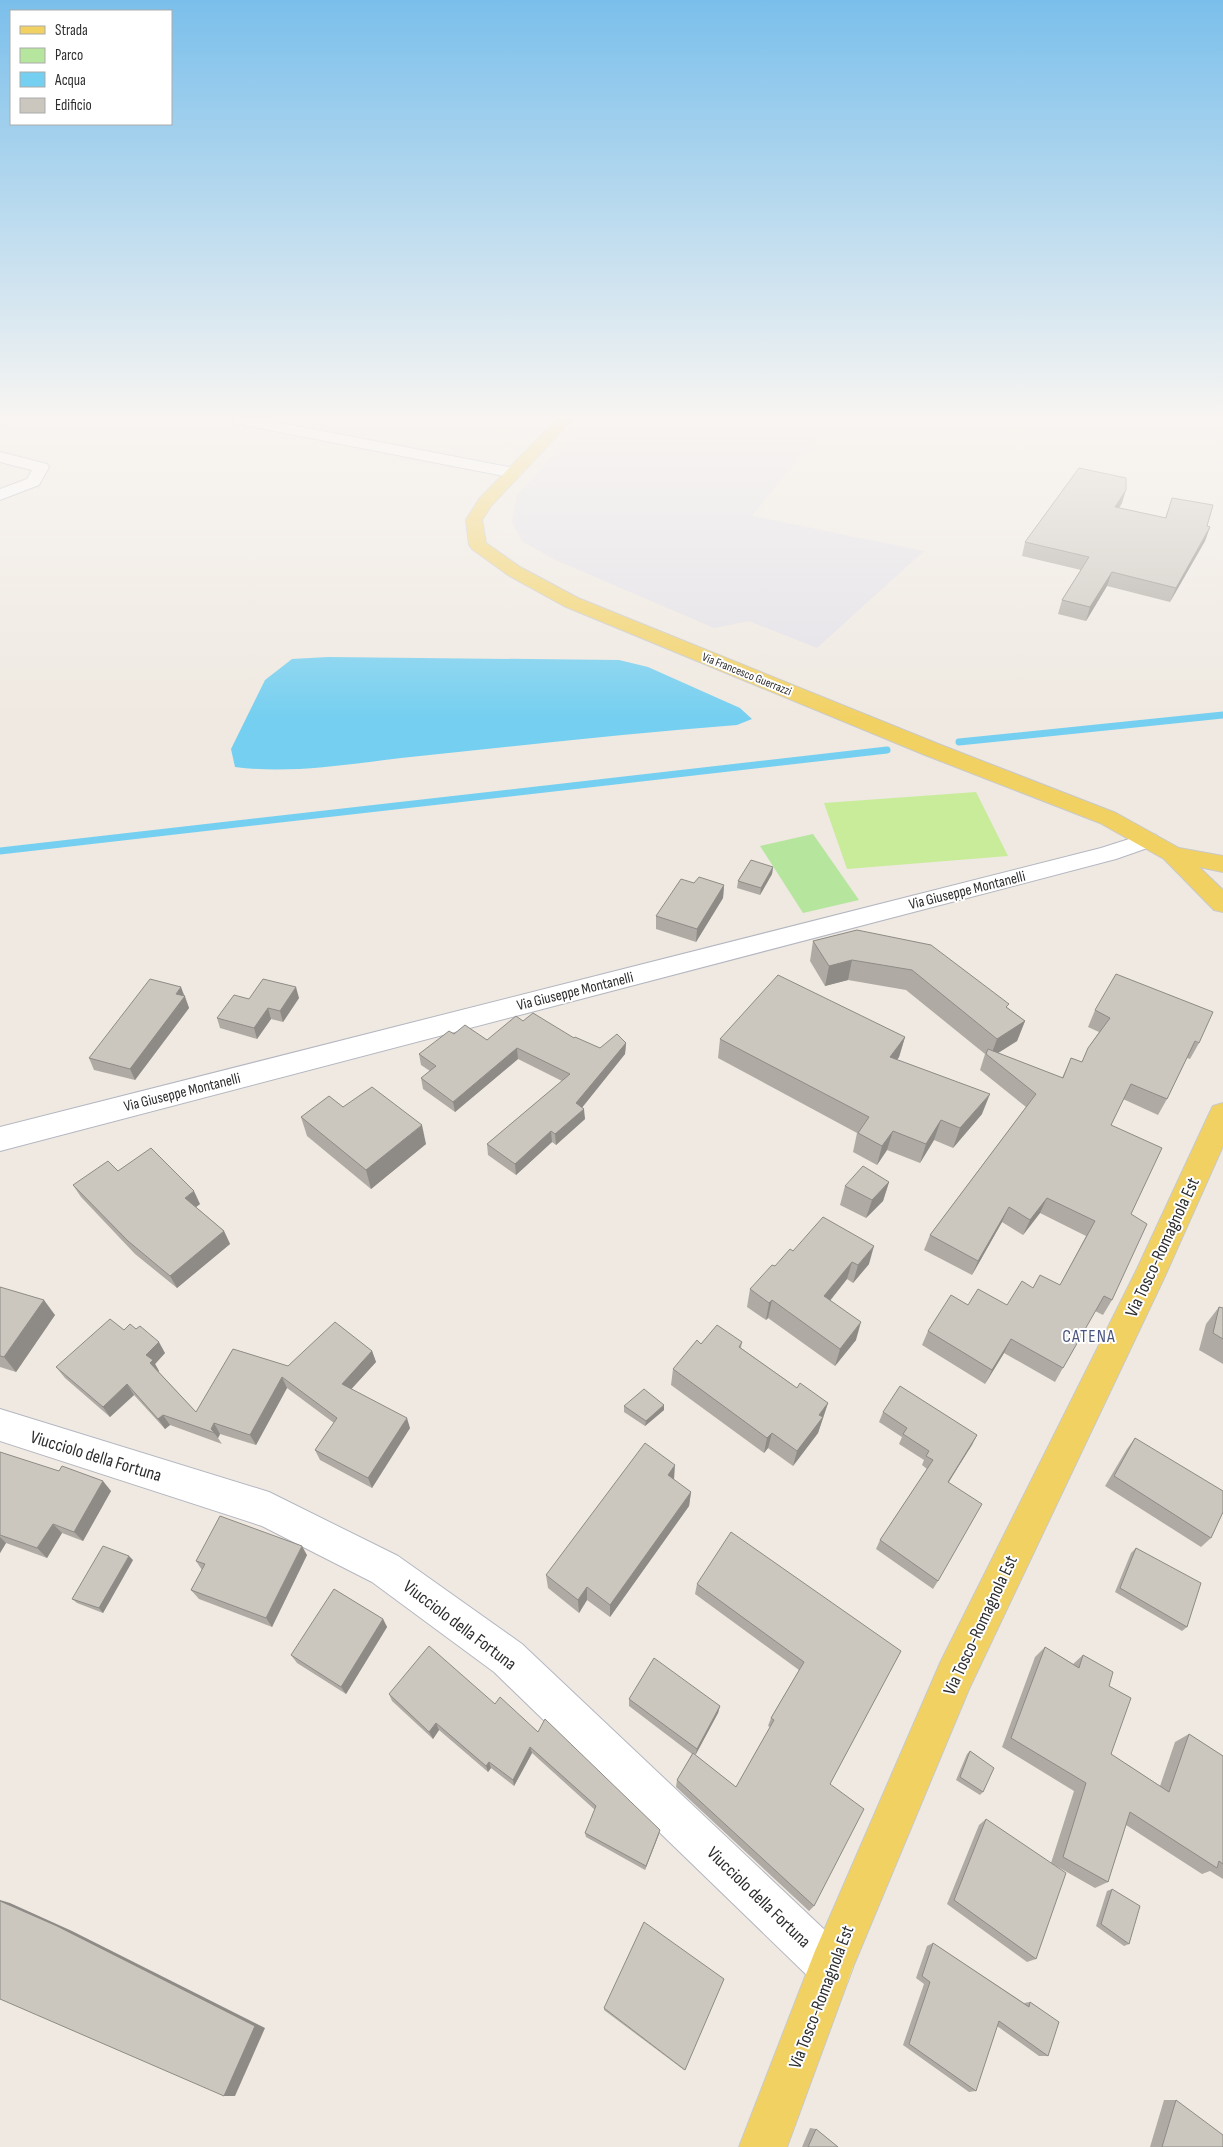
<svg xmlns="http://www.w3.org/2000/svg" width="1223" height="2147" viewBox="0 0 1223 2147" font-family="'Sofia Sans Condensed',sans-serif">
	<rect width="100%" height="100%" fill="#efe9e1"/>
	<polygon fill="#e3e1e8" points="589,419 830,419 752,516 924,551 817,648 749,621 714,628 553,559 522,541 512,521 517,495"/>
	<polygon fill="#b6e59e" points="813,834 859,900 803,913 760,846"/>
	<polygon fill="#c9ec9a" points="976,792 1008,856 847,869 824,803"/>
	<path fill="#75cff0" d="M328 657 619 660 648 667 740 708 752 719 737 725C631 733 526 745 420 756 359 762 296 775 235 767L231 749 265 680 292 659Z"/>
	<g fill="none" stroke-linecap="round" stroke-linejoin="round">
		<g stroke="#75cff0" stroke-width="7">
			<polyline points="959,742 1223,715"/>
			<polyline points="0,851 887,750"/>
		</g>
		<g stroke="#b4b7c1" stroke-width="2">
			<g id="minor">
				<polygon points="0,419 9,419 6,422 0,424"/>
				<polygon points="232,419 260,419 514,468 520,470 522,473 520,476 514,478 239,424 234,422"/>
				<polygon points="0,452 47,464 49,467 39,485 0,500 0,489 27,479 32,470 0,462"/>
				<polygon points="1148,833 1156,835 1160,840 1156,845 1116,859 0,1151 0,1127 1101,848"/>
				<polygon points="0,1409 269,1492 398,1556 522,1644 847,1951 853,1967 847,1983 831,1989 815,1983 494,1672 372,1582 262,1526 0,1441"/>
			</g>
		</g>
		<g stroke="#c9c9c9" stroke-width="2">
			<g id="major">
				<polygon points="557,419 573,419 491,506 482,520 486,543 520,567 578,598 941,745 1116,813 1179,848 1223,856 1223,872 1199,867 1223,890 1223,912 1214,910 1164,859 1100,823 925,755 564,606 508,575 472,549 469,545 466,520 479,499"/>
				<polygon points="1223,1103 1223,1146 1165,1276 969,1689 853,1967 787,2147 739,2147 815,1951 941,1661 1137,1269 1209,1114 1213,1106"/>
			</g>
		</g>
		<use href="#minor" fill="#fff" fill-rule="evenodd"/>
		<use href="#major" fill="#f2d163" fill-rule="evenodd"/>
	</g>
	<g fill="#afaba4">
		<polygon points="1172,498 1207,526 1210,527 1205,541 1170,602 1107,586 1086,621 1058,614 1062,600 1081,570 1022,556 1025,542 1122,503 1119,508 1165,518"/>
		<polygon points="773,867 772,874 760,895 737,888 738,881"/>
		<polygon points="694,883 724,885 723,898 696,942 656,929 656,916"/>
		<polygon points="857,930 1008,1008 1025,1021 1017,1041 998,1053 1062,1078 1071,1058 1082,1062 1088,1048 1099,1032 1088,1027 1095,1010 1199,1043 1190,1059 1187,1058 1167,1099 1158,1115 1123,1099 1111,1125 1131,1214 1112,1300 1103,1315 1095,1311 1055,1382 1004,1353 985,1384 922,1345 928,1331 968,1305 1007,1305 1033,1288 1060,1285 1086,1236 1040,1213 1023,1235 1002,1222 972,1275 924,1250 930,1235 1026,1107 980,1070 985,1054 906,990 848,980 825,986 810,961 813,941"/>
		<polygon points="185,996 189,1008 135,1080 94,1070 89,1058"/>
		<polygon points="299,998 283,1022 271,1019 257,1039 220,1028 217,1018 249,999"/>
		<polygon points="523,1021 574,1038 600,1048 626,1043 625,1054 582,1107 585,1119 556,1145 552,1142 516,1175 488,1155 487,1144 562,1081 518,1059 455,1112 423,1089 421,1078 430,1071 421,1065 419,1054 454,1034 487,1040"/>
		<polygon points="905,1037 899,1057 897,1060 982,1114 953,1148 934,1140 920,1163 887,1150 877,1165 853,1152 857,1133 718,1058 720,1039"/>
		<polygon points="343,1107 426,1144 371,1189 307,1136 301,1117"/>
		<polygon points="118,1171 200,1204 196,1207 224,1231 230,1244 177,1288 135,1254 81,1197 73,1185"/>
		<polygon points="889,1182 883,1201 866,1218 840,1205 845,1186"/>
		<polygon points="793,1251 869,1264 853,1283 847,1279 830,1301 856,1340 835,1366 768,1318 766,1320 747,1307 750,1289"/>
		<polygon points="0,1287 55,1315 16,1372 0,1367"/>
		<polygon points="1219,1307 1223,1308 1223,1364 1199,1350 1206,1324"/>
		<polygon points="124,1330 165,1353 155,1364 159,1371 159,1372 196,1412 288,1366 372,1351 376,1362 351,1389 410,1428 372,1488 320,1460 315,1450 334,1423 287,1388 256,1445 220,1434 218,1438 222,1444 170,1425 165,1429 134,1395 110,1417 65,1378 56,1367"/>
		<polygon points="742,1342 741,1348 797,1388 828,1403 818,1433 793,1466 768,1448 764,1453 671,1385 673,1369 701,1344"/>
		<polygon points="664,1405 664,1410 645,1426 624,1412 624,1406"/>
		<polygon points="883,1412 977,1435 949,1482 938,1581 933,1589 876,1549 880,1540 927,1469 922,1465 924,1460 899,1444 902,1437 879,1422"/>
		<polygon points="1135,1438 1211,1538 1201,1547 1105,1486 1127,1449"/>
		<polygon points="0,1452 111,1491 83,1541 62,1533 47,1558 6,1543 0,1553"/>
		<polygon points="674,1480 691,1492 689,1506 610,1617 587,1600 579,1613 548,1588 546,1575"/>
		<polygon points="1136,1548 1187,1627 1182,1631 1115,1592 1131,1553"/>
		<polygon points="307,1555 272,1627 199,1599 191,1590 202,1570 196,1561"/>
		<polygon points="133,1560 103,1613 77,1603 72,1599"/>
		<polygon points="697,1584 901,1651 830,1784 814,1906 809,1911 676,1787 677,1780 692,1754 629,1706 629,1699 720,1706 718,1713 695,1755 736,1787 770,1727 768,1726 771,1718 799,1670 695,1594"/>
		<polygon points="383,1619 387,1627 346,1694 297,1663 291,1655"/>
		<polygon points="1045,1647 1073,1664 1083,1655 1109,1686 1111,1754 1160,1786 1175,1742 1189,1734 1223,1756 1223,1879 1210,1871 1202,1874 1126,1825 1108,1882 1095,1888 1051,1863 1074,1791 1002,1747 1035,1657"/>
		<polygon points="389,1694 495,1704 538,1732 659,1834 645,1870 586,1837 585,1833 595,1810 532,1753 514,1786 491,1768 488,1772 439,1730 433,1739 392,1701"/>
		<polygon points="970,1751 983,1792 980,1795 956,1780 967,1754"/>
		<polygon points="986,1819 1036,1959 1027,1962 947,1904 979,1825"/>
		<polygon points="1112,1889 1129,1944 1124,1946 1096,1926 1107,1891"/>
		<polygon points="933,1943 1024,2003 1030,2002 1048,2056 1039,2056 997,2026 976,2091 969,2092 903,2045 924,1984 916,1978 927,1946"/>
		<polygon points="604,2008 685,2070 684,2070 604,2010"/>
		<polygon points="1164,2100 1176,2100 1223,2147 1150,2147"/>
		<polygon points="810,2128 816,2129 838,2147 802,2147"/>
	</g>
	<g fill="#8e8b86">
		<polygon points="1126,490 1122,503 1111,521 1115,507"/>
		<polygon points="1210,527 1205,541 1170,602 1176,588"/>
		<polygon points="1112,572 1107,586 1086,621 1090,607"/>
		<polygon points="773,867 772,874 760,895 761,888"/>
		<polygon points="724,885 723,898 696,942 697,929"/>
		<polygon points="852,960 848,980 825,986 829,966"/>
		<polygon points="181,987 189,1008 135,1080 130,1069 176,994"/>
		<polygon points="296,987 299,998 283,1022 280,1011"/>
		<polygon points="268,1008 271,1019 257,1039 254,1028"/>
		<polygon points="1025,1021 1017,1041 990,1058 997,1039"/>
		<polygon points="905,1037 899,1057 884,1077 890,1057"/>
		<polygon points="626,1043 625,1054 577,1114 576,1103"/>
		<polygon points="517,1048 518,1059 455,1112 453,1102"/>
		<polygon points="990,1094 982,1114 953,1148 960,1128"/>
		<polygon points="584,1109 585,1119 556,1145 555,1134"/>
		<polygon points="941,1120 934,1140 920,1163 926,1144"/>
		<polygon points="422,1125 426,1144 371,1189 366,1170"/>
		<polygon points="551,1131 552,1142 516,1175 515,1164"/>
		<polygon points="893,1131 887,1150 877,1165 882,1146"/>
		<polygon points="889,1182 883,1201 866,1218 872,1200"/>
		<polygon points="194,1191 200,1204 191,1211 185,1198"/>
		<polygon points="1047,1198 1040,1213 1023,1235 1030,1220"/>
		<polygon points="1009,1207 1002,1222 972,1275 978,1261"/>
		<polygon points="224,1231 230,1244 177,1288 170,1276"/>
		<polygon points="874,1246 869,1264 853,1283 858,1265"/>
		<polygon points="852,1262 847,1279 819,1314 824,1296"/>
		<polygon points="44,1300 55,1315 16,1372 4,1357"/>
		<polygon points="772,1300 768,1318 766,1320 769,1303"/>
		<polygon points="861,1322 856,1340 835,1366 840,1349"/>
		<polygon points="1011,1339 1004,1353 985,1384 992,1370"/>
		<polygon points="159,1342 165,1353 155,1364 159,1371 157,1373 146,1355"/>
		<polygon points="372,1351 376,1362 346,1395 342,1384"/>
		<polygon points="282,1377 287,1388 256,1445 250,1435"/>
		<polygon points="127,1384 134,1395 110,1417 103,1407"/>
		<polygon points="828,1403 818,1433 793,1466 797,1451 819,1415"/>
		<polygon points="664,1405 664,1410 645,1426 646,1421"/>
		<polygon points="163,1415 170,1425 165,1429 158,1419"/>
		<polygon points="407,1418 410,1428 372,1488 368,1478"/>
		<polygon points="214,1423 220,1434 218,1438 211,1429"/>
		<polygon points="772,1433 768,1448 764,1453 767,1438"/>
		<polygon points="977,1435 972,1445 943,1491 948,1482"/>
		<polygon points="675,1465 674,1480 668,1475"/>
		<polygon points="103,1481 111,1491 83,1541 74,1532"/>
		<polygon points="691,1492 689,1506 610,1617 610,1605"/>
		<polygon points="53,1524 62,1533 47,1558 37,1548"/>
		<polygon points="0,1537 6,1543 0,1553"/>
		<polygon points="302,1546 307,1555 272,1627 266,1618"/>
		<polygon points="129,1556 133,1560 103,1613 99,1608"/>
		<polygon points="587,1587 587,1600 579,1613 578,1600"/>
		<polygon points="383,1619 387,1627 346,1694 341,1687"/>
		<polygon points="720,1706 718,1713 695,1756 697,1749"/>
		<polygon points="436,1723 439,1730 433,1739 429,1732"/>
		<polygon points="530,1747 532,1753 514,1786 513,1780"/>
		<polygon points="489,1762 491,1768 488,1772 486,1766"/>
		<polygon points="660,1830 659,1834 645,1870 646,1866"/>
		<polygon points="0,1900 10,1903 72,1931 265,2028 235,2096 224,2096 0,1901"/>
	</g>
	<g fill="#cbc7bf" stroke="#8e8b86">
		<polygon points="1079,468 1126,478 1126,490 1115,507 1166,518 1172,498 1213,505 1207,526 1210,527 1176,588 1112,572 1090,607 1062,600 1089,557 1025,542"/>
		<polygon points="751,860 773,867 761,888 738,881"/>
		<polygon points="699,877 724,885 697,929 656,916 681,879 694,883"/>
		<polygon points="857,930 931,945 1009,1004 1006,1007 1025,1021 997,1039 912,970 852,960 829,966 813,941"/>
		<polygon points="1116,974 1213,1012 1199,1043 1195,1041 1167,1099 1131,1084 1111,1125 1162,1148 1131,1214 1147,1224 1112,1300 1104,1296 1063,1368 1011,1339 992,1370 928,1331 951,1295 968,1305 978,1289 1007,1305 1022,1281 1033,1288 1040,1275 1060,1285 1095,1221 1047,1198 1030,1220 1009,1207 978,1261 930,1235 1036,1094 986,1054 988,1049 1063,1078 1071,1058 1082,1062 1088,1048 1110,1018 1095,1010"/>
		<polygon points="778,975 905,1037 890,1057 990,1094 960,1128 941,1120 926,1144 893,1131 882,1146 858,1133 869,1117 720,1039"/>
		<polygon points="150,979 181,987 176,994 185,996 130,1069 89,1058"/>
		<polygon points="263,979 296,987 280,1011 268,1008 254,1028 217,1018 234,995 249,999"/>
		<polygon points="533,1013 574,1038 575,1037 600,1048 617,1034 626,1043 576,1103 584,1109 555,1134 551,1131 515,1164 487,1144 570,1074 517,1048 453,1102 421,1078 436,1066 419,1054 449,1031 454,1034 465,1025 487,1040 516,1016 523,1021"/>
		<polygon points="372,1087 422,1125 366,1170 301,1117 329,1096 343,1107"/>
		<polygon points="151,1148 194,1191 185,1198 224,1231 170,1276 128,1241 73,1185 108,1161 118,1171"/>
		<polygon points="863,1166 889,1182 872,1200 845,1186"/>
		<polygon points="823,1217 874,1246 858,1265 852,1262 824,1296 861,1322 840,1349 772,1300 769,1303 750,1289 772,1265 775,1266 790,1249 793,1251"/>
		<polygon points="0,1287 44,1300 4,1357 0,1356"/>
		<polygon points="1219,1307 1223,1308 1223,1339 1213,1333"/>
		<polygon points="110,1319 124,1330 130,1324 136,1329 140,1326 159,1342 146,1355 153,1360 150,1363 196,1412 233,1349 288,1366 335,1322 372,1351 342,1384 407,1418 368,1478 315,1450 337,1418 282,1377 250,1435 214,1423 211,1429 215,1433 163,1415 158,1419 127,1384 103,1407 56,1367"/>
		<polygon points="717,1325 742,1342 739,1347 797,1388 800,1383 828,1403 819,1415 823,1417 797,1451 772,1433 767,1438 673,1369 697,1340 701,1344"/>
		<polygon points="900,1386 977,1435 948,1482 982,1504 938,1581 880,1540 933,1460 926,1456 929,1451 903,1434 907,1428 883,1412"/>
		<polygon points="644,1389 664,1405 646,1421 624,1406"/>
		<polygon points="1135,1438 1223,1491 1223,1512 1211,1538 1114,1476"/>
		<polygon points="645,1443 675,1465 668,1475 691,1492 610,1605 587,1587 578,1600 546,1575"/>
		<polygon points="0,1452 59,1471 62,1466 103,1481 74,1532 53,1524 37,1548 0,1535"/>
		<polygon points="220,1516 302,1546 266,1618 191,1590 205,1564 196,1561"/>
		<polygon points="731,1532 901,1651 830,1784 864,1809 814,1906 677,1780 693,1753 736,1787 774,1720 771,1718 804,1662 697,1584"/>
		<polygon points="103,1546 129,1556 99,1608 72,1599"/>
		<polygon points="1136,1548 1201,1583 1187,1627 1120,1588"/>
		<polygon points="334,1589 383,1619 341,1687 291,1655"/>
		<polygon points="429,1646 495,1704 500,1697 538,1732 545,1719 660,1830 646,1866 585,1833 596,1806 530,1747 513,1780 489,1762 486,1766 436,1723 429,1732 389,1694"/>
		<polygon points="1045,1647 1079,1668 1083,1655 1113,1672 1109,1686 1131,1698 1111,1754 1169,1792 1189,1734 1223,1756 1223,1864 1219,1861 1217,1868 1130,1812 1108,1882 1063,1857 1086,1783 1011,1738"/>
		<polygon points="654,1658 720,1706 697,1749 629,1699"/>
		<polygon points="970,1751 994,1768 983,1792 960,1777"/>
		<polygon points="986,1819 1066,1873 1036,1959 954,1900"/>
		<polygon points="1112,1889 1140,1906 1129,1944 1101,1924"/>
		<polygon points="0,1901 57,1926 255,2026 224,2096 0,1999"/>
		<polygon points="644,1922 724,1979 685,2070 604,2008"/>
		<polygon points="933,1943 1029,2007 1030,2002 1059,2022 1048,2056 999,2021 976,2091 909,2044 930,1982 922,1976"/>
		<polygon points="1176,2100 1223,2135 1223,2147 1162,2147"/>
		<polygon points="816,2129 838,2147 808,2147"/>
	</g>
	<linearGradient id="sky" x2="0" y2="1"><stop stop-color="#7abfeb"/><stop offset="0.58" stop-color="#f8f5f2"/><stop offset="1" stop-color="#f8f5f2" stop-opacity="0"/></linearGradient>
	<rect width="1223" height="719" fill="url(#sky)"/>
	<g text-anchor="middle" stroke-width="4" stroke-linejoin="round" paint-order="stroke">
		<g font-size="12" fill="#2e2e2e" stroke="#fff">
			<text transform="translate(747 674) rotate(22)" y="4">Via Francesco Guerrazzi</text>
		</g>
		<g font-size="15" fill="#2e2e2e" stroke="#fff">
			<text transform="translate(967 890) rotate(-14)" y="5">Via Giuseppe Montanelli</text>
			<text transform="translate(575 991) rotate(-14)" y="5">Via Giuseppe Montanelli</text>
			<text transform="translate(182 1092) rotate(-14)" y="5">Via Giuseppe Montanelli</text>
		</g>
		<g font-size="18" fill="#2e2e2e" stroke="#fff">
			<text transform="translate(1162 1247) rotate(-65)" y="6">Via Tosco-Romagnola Est</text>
			<text transform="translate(96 1456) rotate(17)" y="6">Viucciolo della Fortuna</text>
			<text transform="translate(460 1625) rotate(37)" y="6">Viucciolo della Fortuna</text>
			<text transform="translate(980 1625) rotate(-65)" y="6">Via Tosco-Romagnola Est</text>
			<text transform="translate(759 1897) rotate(44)" y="6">Viucciolo della Fortuna</text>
			<text transform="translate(821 1997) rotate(-69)" y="6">Via Tosco-Romagnola Est</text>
		</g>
		<g font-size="18" letter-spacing="1" fill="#4d5680" stroke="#fff">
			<text x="1089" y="1342">CATENA</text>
		</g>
	</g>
	<rect x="10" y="10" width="162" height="115" fill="#ffffff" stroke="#ababab"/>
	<rect x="20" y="26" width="25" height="8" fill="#f2d163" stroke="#ababab"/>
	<text x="55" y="35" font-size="15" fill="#2e2e2e">Strada</text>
	<rect x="20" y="48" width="25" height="15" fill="#b6e59e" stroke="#ababab"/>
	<text x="55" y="60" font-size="15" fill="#2e2e2e">Parco</text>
	<rect x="20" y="72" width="25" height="15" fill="#75cff0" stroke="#ababab"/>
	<text x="55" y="85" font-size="15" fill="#2e2e2e">Acqua</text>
	<rect x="20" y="98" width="25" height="15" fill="#cbc7bf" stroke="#ababab"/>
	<text x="55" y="110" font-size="15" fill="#2e2e2e">Edificio</text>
</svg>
